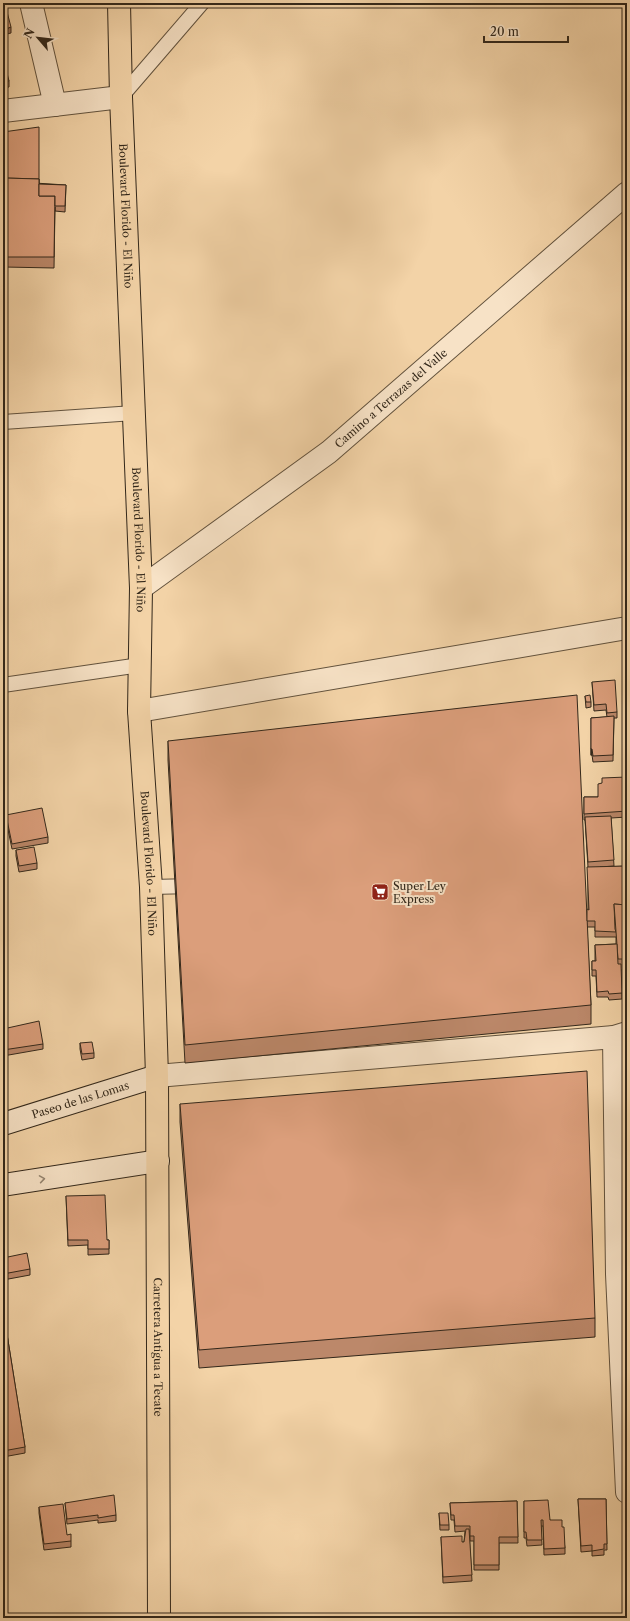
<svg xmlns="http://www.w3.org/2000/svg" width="630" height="1621" viewBox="0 0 630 1621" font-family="'Libre Caslon Text',serif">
	<rect width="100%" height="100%" fill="#f3d3a7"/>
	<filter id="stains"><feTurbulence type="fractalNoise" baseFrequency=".005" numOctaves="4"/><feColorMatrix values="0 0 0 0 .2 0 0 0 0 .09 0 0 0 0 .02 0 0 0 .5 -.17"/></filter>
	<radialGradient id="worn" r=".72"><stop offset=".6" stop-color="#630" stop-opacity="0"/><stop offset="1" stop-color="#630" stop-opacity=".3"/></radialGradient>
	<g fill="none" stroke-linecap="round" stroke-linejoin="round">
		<g stroke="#62523d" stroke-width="16">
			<g id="service">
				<polyline points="121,97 202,3"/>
				<polyline points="3,422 134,413"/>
				<polyline points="3,685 140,665"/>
				<polyline points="151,887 194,886"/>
			</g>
		</g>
		<g stroke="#62523d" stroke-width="24">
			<g id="minor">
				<polyline points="31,3 55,105"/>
				<polyline points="3,111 121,97"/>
				<polyline points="139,711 627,628"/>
				<polyline points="614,1037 617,1274 627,1492"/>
				<polyline points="157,1076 614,1037 627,1033"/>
			</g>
		</g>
		<g stroke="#62523d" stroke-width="24">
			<g id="tertiary">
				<path id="s1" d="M141 588 329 452 627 193"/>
			</g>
		</g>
		<g stroke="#32271a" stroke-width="24">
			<g id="secondary">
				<path id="s2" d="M3 1124 157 1076"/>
				<polyline points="3,1185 158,1161"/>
			</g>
		</g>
		<g stroke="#32271a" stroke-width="24">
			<g id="primary">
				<path id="s3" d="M119 3 121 97 141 588 139 711 151 887 157 1076 159 1618"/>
			</g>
		</g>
		<use href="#service" stroke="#f7e2c6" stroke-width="14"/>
		<use href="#minor" stroke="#f7e2c6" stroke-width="22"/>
		<use href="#tertiary" stroke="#f7e2c6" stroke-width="22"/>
		<use href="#secondary" stroke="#f7e2c6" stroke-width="22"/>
		<use href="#primary" stroke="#f3d3a7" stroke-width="22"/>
	</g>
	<g fill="#bc886a" stroke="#32271a">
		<polygon points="3,66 9,81 9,87 3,88"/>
		<polygon points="3,181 66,185 65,212 55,211 55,207 54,268 4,267 4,259 4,265 3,265"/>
		<polygon points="592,682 617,712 617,718 614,718 613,761 593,762 592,755 591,755 591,718 607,717 606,710 594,711"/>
		<polygon points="585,696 591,702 591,707 586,708"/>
		<polygon points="168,741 587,911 588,909 588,867 585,820 584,820 584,797 598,797 602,783 627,777 627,817 611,818 614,866 600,867 627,866 627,970 621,970 622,999 609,1000 608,997 597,997 596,976 592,976 592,961 595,961 595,945 616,944 616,937 595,937 595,927 587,927 591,1005 591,1024 185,1063 168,760"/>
		<polygon points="6,815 48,837 48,843 12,849 6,820"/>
		<polygon points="16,850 37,863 37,869 19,872 16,856"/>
		<polygon points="3,1029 43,1044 43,1049 3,1056"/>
		<polygon points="80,1043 94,1053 94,1058 82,1060 80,1049"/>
		<polygon points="180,1104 595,1318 595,1337 199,1368 180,1122"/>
		<polygon points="66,1196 107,1240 109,1240 109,1254 88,1255 88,1245 68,1246"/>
		<polygon points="3,1258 30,1269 30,1275 3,1280"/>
		<polygon points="3,1309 25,1447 25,1453 3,1457"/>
		<polygon points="578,1499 606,1499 607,1550 604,1550 604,1555 592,1556 592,1551 581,1552"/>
		<polygon points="517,1501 518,1543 499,1543 499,1570 474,1570 474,1541 470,1541 470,1531 469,1531 472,1581 443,1583 441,1537 462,1542 464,1542 465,1531 455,1532 454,1520 451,1520 450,1503"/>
		<polygon points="524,1501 550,1520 562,1527 565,1548 565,1554 544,1555 543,1526 541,1526 542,1545 527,1546 526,1538 524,1538"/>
		<polygon points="65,1503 116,1515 116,1521 98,1523 98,1520 67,1524"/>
		<polygon points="39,1507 71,1541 71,1547 44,1550 39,1513"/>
		<polygon points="439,1513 449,1525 449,1530 440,1530"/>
	</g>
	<g fill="#996f56" stroke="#32271a">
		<polygon points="11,27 11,33 3,35 3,30"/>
		<rect x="591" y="749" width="1" height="6"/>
	</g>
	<g fill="#db9e7b" stroke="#32271a">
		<polygon points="6,8 11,27 3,30 3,9"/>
		<polygon points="5,65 9,81 3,82 3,66"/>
		<polygon points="39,127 39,184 39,179 5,178 4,260 3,260 3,132"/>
		<polygon points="5,178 39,179 39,196 55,196 54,257 4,257"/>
		<polygon points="39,184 66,185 65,206 55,206 55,196 39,196"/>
		<polygon points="615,680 617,712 607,713 606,704 594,705 592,682"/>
		<polygon points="577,695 591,1005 185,1045 168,741"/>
		<polygon points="590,695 591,702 586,702 585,696"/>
		<polygon points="614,716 613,755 593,756 592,749 591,749 591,718"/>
		<polygon points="627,777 627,811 584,814 584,797 598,797 598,784 602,783 602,778"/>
		<polygon points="42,808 48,837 12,844 6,815"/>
		<polygon points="611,816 614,860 588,862 585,817"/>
		<polygon points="34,847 37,863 19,866 16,850"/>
		<polygon points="627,866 627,905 614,904 615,929 616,932 595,931 595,921 587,921 587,909 589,910 587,867"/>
		<polygon points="614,904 627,905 627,959 618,959"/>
		<polygon points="617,944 618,964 621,964 622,993 609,994 608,991 597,992 596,970 592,970 592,961 596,961 595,945"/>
		<polygon points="39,1021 43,1044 3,1050 3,1029"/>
		<polygon points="92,1042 94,1053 82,1054 80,1043"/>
		<polygon points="587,1071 595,1318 199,1350 180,1104"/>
		<polygon points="105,1195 107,1240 109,1240 109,1249 88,1249 88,1240 68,1240 66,1196"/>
		<polygon points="27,1253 30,1269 3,1274 3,1258"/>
		<polygon points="3,1309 25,1447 3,1451"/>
		<polygon points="114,1495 116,1515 98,1518 98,1515 67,1519 65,1503"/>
		<polygon points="578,1499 606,1499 607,1544 604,1544 604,1549 592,1551 592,1545 581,1546"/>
		<polygon points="548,1500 550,1520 562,1520 562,1527 564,1527 565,1548 544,1549 543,1520 541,1520 542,1540 527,1540 526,1532 524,1532 524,1501"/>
		<polygon points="517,1501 518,1537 499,1537 499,1565 474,1565 474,1536 470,1536 470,1526 455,1526 454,1515 451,1515 450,1503"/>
		<polygon points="63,1504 67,1535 71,1534 71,1541 44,1544 39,1507"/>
		<polygon points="439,1513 448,1513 449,1525 440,1525"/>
		<polygon points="466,1529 469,1529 472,1575 443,1577 441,1537 462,1536 462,1542 464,1542"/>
	</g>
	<defs><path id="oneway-chevron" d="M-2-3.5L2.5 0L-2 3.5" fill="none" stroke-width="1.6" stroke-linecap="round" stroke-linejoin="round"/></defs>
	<use stroke="#948470" href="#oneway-chevron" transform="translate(42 1179) rotate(-9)"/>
	<defs>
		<g id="supermarket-square" transform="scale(0.9)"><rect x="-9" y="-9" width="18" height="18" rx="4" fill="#8f2418" stroke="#f7e2c6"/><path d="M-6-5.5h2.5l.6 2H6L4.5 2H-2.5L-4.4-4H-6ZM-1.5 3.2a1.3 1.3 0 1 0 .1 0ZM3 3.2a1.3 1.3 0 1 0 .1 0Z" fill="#fff"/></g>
	</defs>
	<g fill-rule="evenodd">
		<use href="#supermarket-square" x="380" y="892"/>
	</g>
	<g text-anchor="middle" stroke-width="4" stroke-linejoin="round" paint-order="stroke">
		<g font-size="11" fill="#32271a" stroke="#f7e2c6">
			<text dy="4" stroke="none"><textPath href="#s3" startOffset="213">Boulevard Florido - El Niño</textPath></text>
			<text dy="4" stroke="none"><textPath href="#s1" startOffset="314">Camino a Terrazas del Valle</textPath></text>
			<text dy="4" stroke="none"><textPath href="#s3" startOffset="537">Boulevard Florido - El Niño</textPath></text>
			<text dy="4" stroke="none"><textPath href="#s3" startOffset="861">Boulevard Florido - El Niño</textPath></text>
			<text dy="4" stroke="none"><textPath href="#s2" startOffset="81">Paseo de las Lomas</textPath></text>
			<text dy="4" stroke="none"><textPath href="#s3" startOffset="1345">Carretera Antigua a Tecate</textPath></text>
		</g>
		<g font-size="11" fill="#32271a" stroke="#f7e2c6" text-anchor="start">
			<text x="393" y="890">Super Ley<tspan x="393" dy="13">Express</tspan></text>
		</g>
	</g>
	<rect width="630" height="1621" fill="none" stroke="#f3d3a7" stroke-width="16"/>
	<rect x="4" y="4" width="622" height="1613" fill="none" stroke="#32271a" stroke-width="2"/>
	<rect x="8" y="8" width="614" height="1605" fill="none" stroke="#32271a"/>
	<g transform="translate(38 38) rotate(298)" stroke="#f7e2c6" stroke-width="3" paint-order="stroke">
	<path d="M0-3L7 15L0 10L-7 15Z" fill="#32271a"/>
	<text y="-6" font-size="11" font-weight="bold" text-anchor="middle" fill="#32271a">N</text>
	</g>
	<path d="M484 36v6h84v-6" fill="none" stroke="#32271a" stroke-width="2"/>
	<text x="490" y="36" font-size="12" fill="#32271a" stroke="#f7e2c6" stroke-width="3" paint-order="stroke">20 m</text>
	<rect width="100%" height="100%" filter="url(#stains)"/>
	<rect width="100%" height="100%" fill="url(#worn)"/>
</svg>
